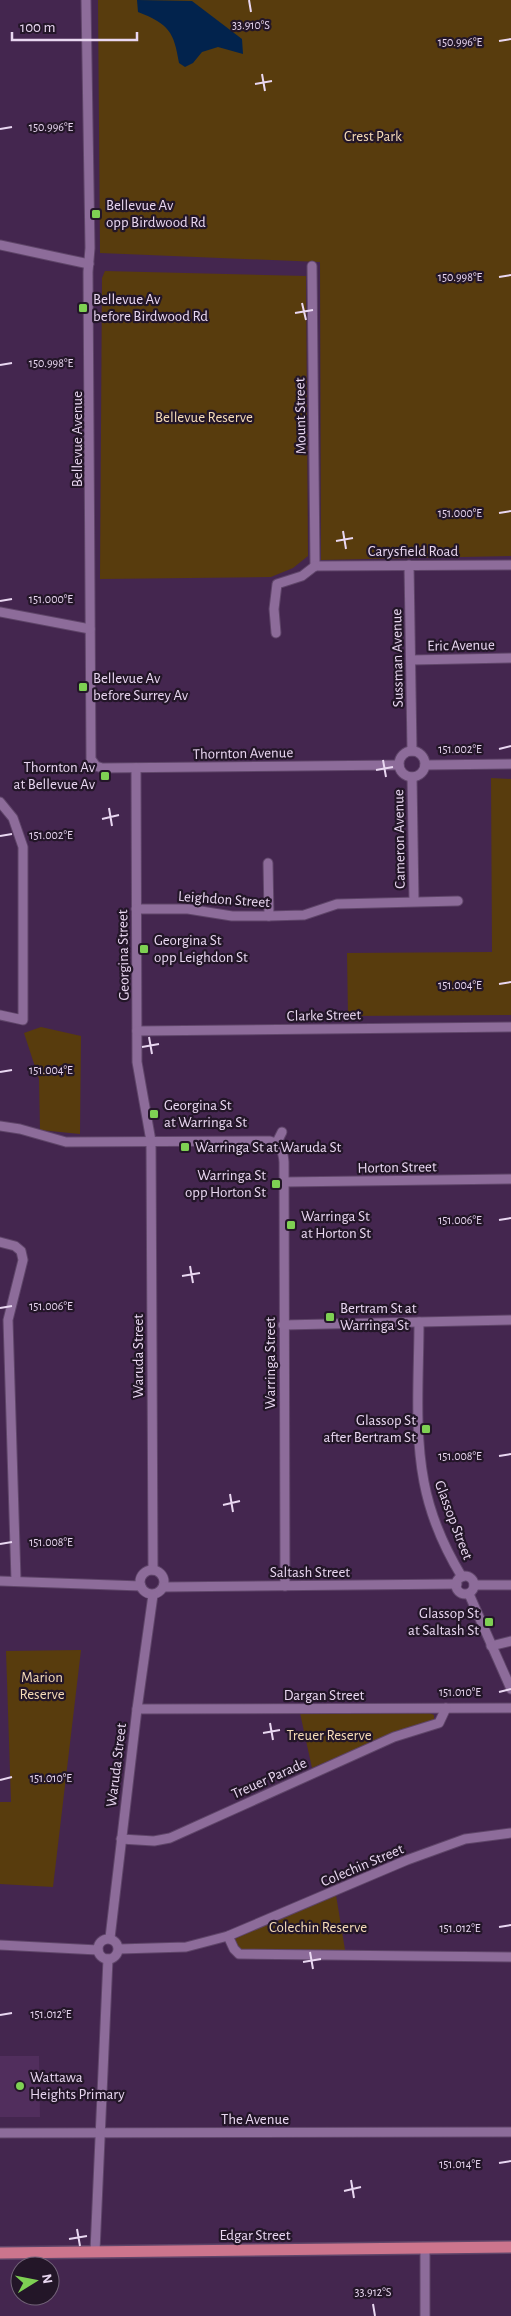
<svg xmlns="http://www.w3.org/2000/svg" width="511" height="2316" viewBox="0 0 511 2316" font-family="'Alegreya Sans',sans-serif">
	<rect width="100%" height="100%" fill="#44264f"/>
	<polygon fill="#512e5d" points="0,2056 39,2056 40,2117 0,2117"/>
	<g fill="#583c0d">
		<polygon points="98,0 511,0 511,556 321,560 320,262 100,253"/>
		<polygon points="105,271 306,276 308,556 293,568 271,577 100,579 102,278"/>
		<polygon points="491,778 511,779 511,1015 348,1016 347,953 492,952"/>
		<polygon points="41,1027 81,1036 80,1134 40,1130 39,1079 24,1033"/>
		<polygon points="81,1650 53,1887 0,1884 0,1802 11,1802 6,1651"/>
		<polygon points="427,1712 434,1715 434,1720 384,1737 312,1768 300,1713"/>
		<polygon points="336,1895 345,1950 236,1949 234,1941 237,1937"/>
	</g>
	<path fill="#02234d" d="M137 0 192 1 242 39 243 54 218 47 202 52 193 63 185 67 179 63C174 32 169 24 138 12Z"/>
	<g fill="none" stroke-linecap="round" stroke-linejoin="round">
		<g stroke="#5f4569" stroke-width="11">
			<g id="minor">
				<polyline points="86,0 90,248 88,272 91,759 96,766 102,768 399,765"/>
				<polyline points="0,245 89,264"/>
				<polyline points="312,266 315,566"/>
				<polyline points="409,565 412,751"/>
				<polyline points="315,566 511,565"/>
				<polyline points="0,612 90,629"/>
				<polyline points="276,633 274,609 277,584 302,576 315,566"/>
				<polyline points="411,660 511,658"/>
				<circle cx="412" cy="764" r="13"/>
				<polyline points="425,765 511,764"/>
				<polyline points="136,768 137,1062 151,1141 153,1570"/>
				<polyline points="412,777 414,901"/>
				<polyline points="0,802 13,818 23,847 23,1020 0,1015"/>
				<polyline points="268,863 269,916"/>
				<polyline points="136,909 188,909 232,916 269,916 304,915 337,904 458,901"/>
				<polyline points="137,1031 511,1027"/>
				<path d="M0 1126 20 1129 66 1142 270 1141C281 1144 283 1151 284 1162L285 1586"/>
				<polyline points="277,1142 282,1132"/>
				<polyline points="284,1182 511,1179"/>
				<polyline points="0,1242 15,1246 21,1251 23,1260 8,1320 16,1580"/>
				<path d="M419 1322C419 1374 414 1430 424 1482 430 1514 445 1549 462 1577"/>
				<polyline points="283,1325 511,1320"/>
				<circle cx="152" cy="1582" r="12"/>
				<circle cx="465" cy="1585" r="9"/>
				<polyline points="0,1581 141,1586"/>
				<polyline points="474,1585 511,1585"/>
				<polyline points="164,1587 457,1584"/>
				<polyline points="469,1594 511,1689"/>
				<polyline points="491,1646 511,1641"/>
				<polyline points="137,1709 511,1708"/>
				<polyline points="121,1839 154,1841 170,1838 394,1737 439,1723 446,1708"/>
				<polyline points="228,1936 234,1949 239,1954 511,1957"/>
				<polyline points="110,1938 137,1709 153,1595"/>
				<circle cx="108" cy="1949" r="10"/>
				<polyline points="0,1945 98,1950"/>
				<polyline points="119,1949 186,1947 228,1936 407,1860 465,1839 511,1833"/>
				<polyline points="0,2133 511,2132"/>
				<polyline points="95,2251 108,1959"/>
				<polyline points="425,2316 425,2250"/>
			</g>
		</g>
		<g stroke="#5f4569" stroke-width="14">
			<polyline id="major" points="0,2253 511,2247"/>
		</g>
		<use href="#minor" stroke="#8d6c9a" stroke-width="9"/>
		<use href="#major" stroke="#cc758d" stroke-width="11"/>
	</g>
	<path fill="none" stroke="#e9d7f1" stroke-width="2" d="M249 0 251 12M499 41 511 39M262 74 265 91M255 84 272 81M0 129 12 127M499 277 511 275M302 303 306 320M295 313 313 310M0 365 12 363M499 513 511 511M343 531 346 549M336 541 353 538M0 601 12 599M499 749 511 746M383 760 386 777M376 770 393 767M109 808 112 826M102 819 119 815M0 836 12 834M499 984 511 982M149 1037 152 1054M142 1047 159 1044M0 1072 12 1070M499 1220 511 1218M190 1266 193 1283M182 1276 200 1273M0 1308 12 1306M499 1456 511 1454M230 1494 233 1512M223 1505 240 1501M0 1544 12 1542M499 1692 511 1689M270 1723 273 1740M263 1733 280 1730M0 1780 12 1777M499 1927 511 1925M310 1952 313 1969M303 1962 321 1959M0 2015 12 2013M499 2163 511 2161M351 2180 354 2198M344 2191 361 2187M77 2229 80 2246M69 2239 87 2236M373 2304 375 2316"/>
	<g fill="#7ed053" stroke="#231628" stroke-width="2">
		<rect x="91" y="209" width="10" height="10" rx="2.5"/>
		<rect x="78" y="303" width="10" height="10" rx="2.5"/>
		<rect x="78" y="682" width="10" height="10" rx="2.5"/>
		<rect x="100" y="771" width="10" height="10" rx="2.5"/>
		<rect x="139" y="944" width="10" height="10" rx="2.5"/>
		<rect x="149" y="1109" width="10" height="10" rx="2.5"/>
		<rect x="180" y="1142" width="10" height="10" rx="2.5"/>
		<rect x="271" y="1179" width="10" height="10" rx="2.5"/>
		<rect x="286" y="1220" width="10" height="10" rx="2.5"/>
		<rect x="325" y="1312" width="10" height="10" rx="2.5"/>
		<rect x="421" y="1424" width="10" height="10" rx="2.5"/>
		<rect x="484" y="1617" width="10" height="10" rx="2.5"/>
		<circle cx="20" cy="2086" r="5"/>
	</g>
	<g text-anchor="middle" stroke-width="4.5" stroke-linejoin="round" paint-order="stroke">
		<g font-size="15" fill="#f6dcb8" stroke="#231628">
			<text x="373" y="141">Crest Park</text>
			<text x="204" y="422">Bellevue Reserve</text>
			<text x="42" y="1682">Marion<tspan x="42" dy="17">Reserve</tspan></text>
			<text x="329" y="1740">Treuer Reserve</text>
			<text x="318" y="1932">Colechin Reserve</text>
		</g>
		<g font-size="15" fill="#e9d7f1" stroke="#231628" text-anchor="start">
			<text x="106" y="210">Bellevue Av<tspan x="106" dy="17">opp Birdwood Rd</tspan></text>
			<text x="93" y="304">Bellevue Av<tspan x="93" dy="17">before Birdwood Rd</tspan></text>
			<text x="93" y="683">Bellevue Av<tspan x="93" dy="17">before Surrey Av</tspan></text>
			<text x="95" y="772" text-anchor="end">Thornton Av<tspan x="95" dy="17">at Bellevue Av</tspan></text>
			<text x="154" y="945">Georgina St<tspan x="154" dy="17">opp Leighdon St</tspan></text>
			<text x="164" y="1110">Georgina St<tspan x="164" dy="17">at Warringa St</tspan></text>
			<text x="195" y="1152">Warringa St at Waruda St</text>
			<text x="266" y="1180" text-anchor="end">Warringa St<tspan x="266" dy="17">opp Horton St</tspan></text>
			<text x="301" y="1221">Warringa St<tspan x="301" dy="17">at Horton St</tspan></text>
			<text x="340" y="1313">Bertram St at<tspan x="340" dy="17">Warringa St</tspan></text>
			<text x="416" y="1425" text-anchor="end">Glassop St<tspan x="416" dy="17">after Bertram St</tspan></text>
			<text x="479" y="1618" text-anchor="end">Glassop St<tspan x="479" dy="17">at Saltash St</tspan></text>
			<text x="30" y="2082">Wattawa<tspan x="30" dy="17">Heights Primary</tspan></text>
		</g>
		<g font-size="15" fill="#e9d7f1" stroke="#231628">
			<text transform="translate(300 416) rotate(-91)" y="5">Mount Street</text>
			<text transform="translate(77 439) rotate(-90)" y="5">Bellevue Avenue</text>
			<text x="413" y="556">Carysfield Road</text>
			<text transform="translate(461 645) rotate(-1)" y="5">Eric Avenue</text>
			<text transform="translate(397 658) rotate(-91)" y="5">Sussman Avenue</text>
			<text transform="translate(243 753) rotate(-1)" y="5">Thornton Avenue</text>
			<text transform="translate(399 839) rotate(-91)" y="5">Cameron Avenue</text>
			<text transform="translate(224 899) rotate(4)" y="5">Leighdon Street</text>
			<text transform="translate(123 955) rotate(-91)" y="5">Georgina Street</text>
			<text transform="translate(324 1015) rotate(-1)" y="5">Clarke Street</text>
			<text transform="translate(397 1167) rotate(-1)" y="5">Horton Street</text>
			<text transform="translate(138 1356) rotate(-90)" y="5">Waruda Street</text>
			<text transform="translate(270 1363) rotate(-90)" y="5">Warringa Street</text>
			<text transform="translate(454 1520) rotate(69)" y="5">Glassop Street</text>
			<text x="310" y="1577">Saltash Street</text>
			<text x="324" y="1700">Dargan Street</text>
			<text transform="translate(116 1765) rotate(-83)" y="5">Waruda Street</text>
			<text transform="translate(269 1778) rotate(-24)" y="5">Treuer Parade</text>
			<text transform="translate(362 1865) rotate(-23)" y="5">Colechin Street</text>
			<text x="255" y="2124">The Avenue</text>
			<text x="255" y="2240">Edgar Street</text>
		</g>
	</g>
	<g font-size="12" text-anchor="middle" fill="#e9d7f1" stroke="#231628" stroke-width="4.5" stroke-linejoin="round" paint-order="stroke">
		<text x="251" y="29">33.910°S</text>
		<text x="460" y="46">150.996°E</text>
		<text x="51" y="131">150.996°E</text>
		<text x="460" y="281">150.998°E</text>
		<text x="51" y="367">150.998°E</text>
		<text x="460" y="517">151.000°E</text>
		<text x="51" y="603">151.000°E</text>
		<text x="460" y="753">151.002°E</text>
		<text x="51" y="839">151.002°E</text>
		<text x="460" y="989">151.004°E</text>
		<text x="51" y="1074">151.004°E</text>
		<text x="460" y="1224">151.006°E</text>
		<text x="51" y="1310">151.006°E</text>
		<text x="460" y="1460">151.008°E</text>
		<text x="51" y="1546">151.008°E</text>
		<text x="460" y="1696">151.010°E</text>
		<text x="51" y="1782">151.010°E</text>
		<text x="460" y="1932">151.012°E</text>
		<text x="51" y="2018">151.012°E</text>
		<text x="460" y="2168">151.014°E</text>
		<text x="373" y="2296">33.912°S</text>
	</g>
	<g transform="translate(35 2281) rotate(80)"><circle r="24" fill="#231628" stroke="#726378"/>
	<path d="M0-4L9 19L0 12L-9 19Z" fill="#7ed053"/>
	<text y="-8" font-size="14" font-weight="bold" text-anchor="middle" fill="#e9d7f1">N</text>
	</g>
	<path d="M12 32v8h125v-8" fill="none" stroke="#e9d7f1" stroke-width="2.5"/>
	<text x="20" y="32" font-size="15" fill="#e9d7f1" stroke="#231628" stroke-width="4" paint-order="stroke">100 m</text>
</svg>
